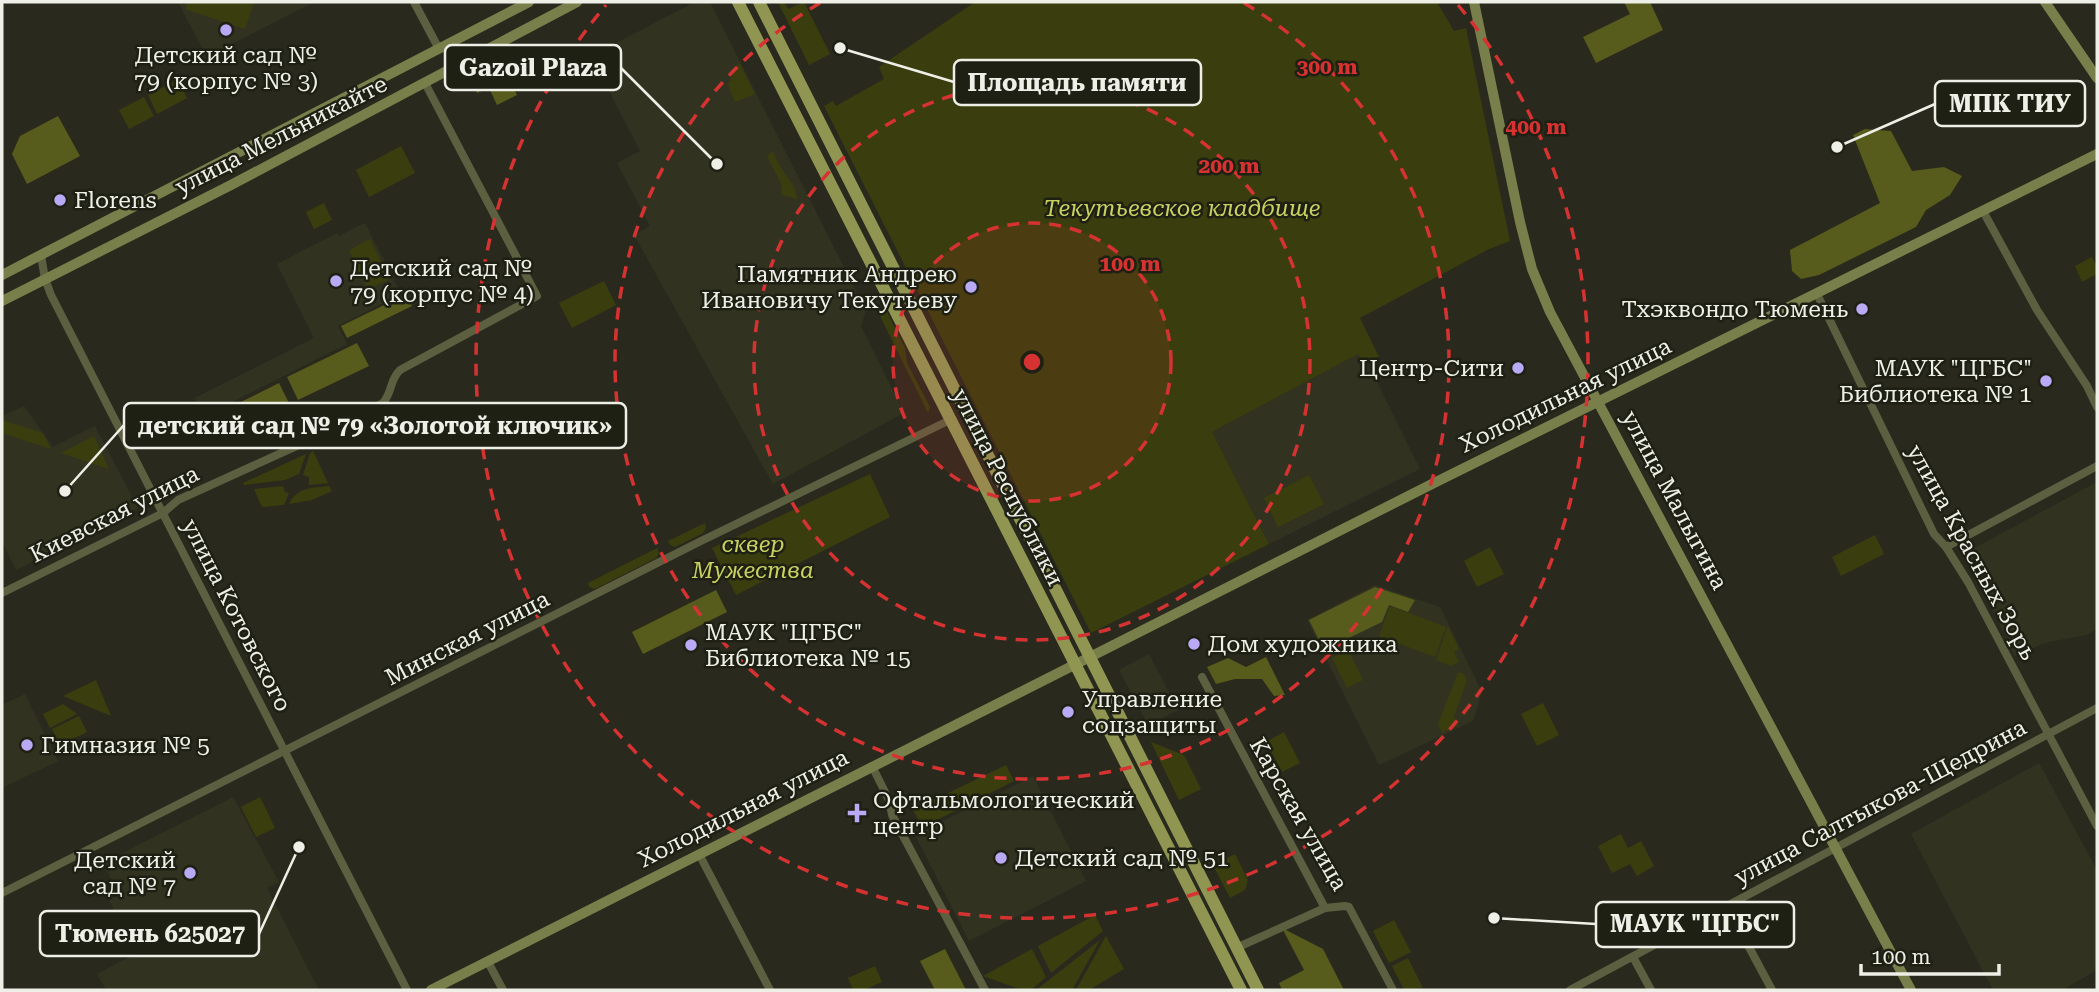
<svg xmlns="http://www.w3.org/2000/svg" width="2099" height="992" viewBox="0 0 2099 992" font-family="'Roboto Serif',serif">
	<rect width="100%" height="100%" fill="#292a1d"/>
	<g fill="#313320">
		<polygon points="178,2 314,2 207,57"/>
		<polygon points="695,2 710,2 866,311 861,326 904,413 773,484 634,235 650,226 617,163 640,151 591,56"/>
		<polygon points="365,223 401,294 338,326 347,344 226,405 232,419 211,430 195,398 314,338 277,264 337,233 339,236"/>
		<polygon points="1358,354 1368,371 1371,370 1420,469 1269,544 1212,432"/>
		<polygon points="24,406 53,447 95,426 138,508 16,570 2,541 2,416"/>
		<polygon points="2097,482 2097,629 2086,635 2044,643 2015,656 1965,553"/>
		<polygon points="1375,585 1440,607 1482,692 1473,721 1379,765 1307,620"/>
		<polygon points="1149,654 1178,710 1148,725 1119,670"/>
		<polygon points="25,694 58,761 2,788 2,705"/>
		<polygon points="2039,763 2097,870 2097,970 2062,990 1993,990 1911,834"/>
		<polygon points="1033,776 1086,881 969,941 915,835"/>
		<polygon points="233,797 279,882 267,888 319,990 106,990 97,974 141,951 133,934 127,936 109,900 119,895 103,863"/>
	</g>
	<g fill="#3a3e0e">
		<polygon points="187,2 254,2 245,29 185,9"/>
		<polygon points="778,2 784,2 788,9 804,2 830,54 809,65"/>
		<polygon points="975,2 1437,2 1454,31 1466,28 1510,241 1489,249 1360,318 1379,357 1364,364 1358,354 1212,432 1269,544 1091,633 824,106 833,101 836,106 884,79 879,67"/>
		<polygon points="739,62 755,94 735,102 728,85"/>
		<polygon points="177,80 187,98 157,114 148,95"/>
		<polygon points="144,97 154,116 129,129 119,110"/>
		<polygon points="401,146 415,173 369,197 356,170"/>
		<path d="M773 151C778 170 797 183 797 199L782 195V185L767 156Z"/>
		<polygon points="324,203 332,220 314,229 306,212"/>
		<polygon points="370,239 390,279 368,289 349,250"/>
		<polygon points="2092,257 2097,267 2097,274 2082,282 2075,266"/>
		<polygon points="604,281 616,305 572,328 559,303"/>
		<polygon points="877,310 887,312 905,348 907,363 930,407 928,413"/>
		<polygon points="2,420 43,433 51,449 2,433"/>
		<polygon points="94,436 109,469 61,453"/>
		<polygon points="313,451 328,483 309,485 309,477 303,475 310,453"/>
		<polygon points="306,454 299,474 285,480 244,485 243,483"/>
		<polygon points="870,474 890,517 736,595 712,548"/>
		<polygon points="1309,475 1324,504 1278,527 1264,498"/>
		<polygon points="283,486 285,492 289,493 284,505 262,507 254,489"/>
		<path d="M329 486 332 491 312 500 289 504C297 487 312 488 329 486Z"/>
		<polygon points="705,523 706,528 703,533 675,547 670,545 668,541"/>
		<polygon points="1875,535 1884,554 1841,576 1832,557"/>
		<polygon points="1490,547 1504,574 1477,587 1464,561"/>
		<polygon points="657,548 659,553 656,558 595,589 589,587 588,583"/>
		<polygon points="1390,606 1446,627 1435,657 1379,636"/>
		<polygon points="1448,626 1459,649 1454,652 1459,662 1451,666 1436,660"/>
		<polygon points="1348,650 1363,680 1347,688 1332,658"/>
		<polygon points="1458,673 1463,673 1467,680 1454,717 1458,725 1442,733 1438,724"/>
		<polygon points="96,680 111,716 63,696"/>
		<polygon points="1543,703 1559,735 1537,746 1521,714"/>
		<polygon points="63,704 77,714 50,728 43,714"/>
		<polygon points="79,716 87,732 60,745 52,729"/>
		<polygon points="1284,732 1300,763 1282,772 1266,742"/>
		<polygon points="1151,742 1184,755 1201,789 1179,800"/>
		<polygon points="1006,765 1014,781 923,827 913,810"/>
		<polygon points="260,797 275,828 256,837 241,807"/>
		<polygon points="1621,834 1628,848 1641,841 1654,866 1637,876 1630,864 1612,873 1598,846"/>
		<polygon points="1235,854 1248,880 1245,890 1230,898 1213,865"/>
		<polygon points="1095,915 1103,931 1051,973 1038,946"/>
		<polygon points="1394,920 1411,952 1389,963 1373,931"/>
		<polygon points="1106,936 1124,969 1089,990 1076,990"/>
		<polygon points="1100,940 1072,990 1036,990"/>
		<polygon points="1032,949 1046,977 1031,990 1022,990 983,976"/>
		<polygon points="1408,958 1423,988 1404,990 1392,966"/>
		<polygon points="875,966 882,982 864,990 853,990 848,978"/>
	</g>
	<g fill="#575b1b">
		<polygon points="1624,2 1650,2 1663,30 1596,63 1583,37 1630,14"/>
		<polygon points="501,63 517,95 497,105 489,88 477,93 470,79"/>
		<polygon points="58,116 80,156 27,184 12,154 20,136"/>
		<polygon points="1865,129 1891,131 1912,171 1944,167 1962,176 1950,195 1926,210 1916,227 1819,275 1801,279 1792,271 1790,250 1880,203 1853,135"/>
		<polygon points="407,294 412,306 347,338 341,326"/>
		<polygon points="357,343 369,366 298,400 287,377"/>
		<polygon points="279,383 291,407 225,440 219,429 235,420 229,408"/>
		<polygon points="1375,587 1415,600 1408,612 1389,605 1382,622 1324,650 1309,620"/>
		<polygon points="716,590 727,612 643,654 632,632"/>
		<polygon points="1266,657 1285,695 1274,696 1262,679 1235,679 1216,684 1207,667 1228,658 1246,667"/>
		<polygon points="1282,928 1323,949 1344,990 1282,990 1279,983 1304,970"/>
		<polygon points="945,949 966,990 935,990 920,961"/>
	</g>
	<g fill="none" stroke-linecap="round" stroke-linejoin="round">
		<g stroke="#5c6040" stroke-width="8">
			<polyline points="414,2 439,49"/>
			<polyline points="1983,211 2037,310 2087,386 2097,407"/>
			<polyline points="41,255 45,279 51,295 407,990"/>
			<polyline points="1817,294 1934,534 1946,547 1968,582 2097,826"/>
			<polyline points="1946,547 2097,466"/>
			<path d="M2 593 163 513 178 500 312 439 383 403C393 391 389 381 400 370L537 296 425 83"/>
			<polyline points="1202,677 1325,908 1345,906 1349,907 1393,990"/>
			<polyline points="872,766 889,800 892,815 985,990"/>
			<polyline points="699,854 770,990"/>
			<polyline points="2,893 701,541 950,420"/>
			<polyline points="1727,906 1772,990"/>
			<polyline points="1236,948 1325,908"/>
			<polyline points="1633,957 1651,990"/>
			<polyline points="488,962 503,990"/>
			<polyline points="1570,990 2097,708"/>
		</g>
		<g stroke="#797f4b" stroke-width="10">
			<polyline points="1474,2 1520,222 1532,269 1550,312 1911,990"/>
			<polyline points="2045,2 2097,78"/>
			<polyline points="2,275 529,2"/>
			<polyline points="2,301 231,185 577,2"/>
			<polyline points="431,990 1436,482 2097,154"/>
		</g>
		<g stroke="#909652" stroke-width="12">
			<polyline points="738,2 1241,990"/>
			<polyline points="759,2 1258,990"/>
		</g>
	</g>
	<circle cx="1032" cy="362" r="139" fill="#d73232" fill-opacity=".12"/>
	<g fill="none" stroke="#d73232" stroke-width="3.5" stroke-dasharray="12 9">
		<circle cx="1032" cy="362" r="139"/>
		<circle cx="1032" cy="362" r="278"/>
		<path d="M1244 3A417 417 0 1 1 820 3"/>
		<path d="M1458 5A556 556 0 1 1 606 5"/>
	</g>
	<g fill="#baaaf6" stroke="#1f2014" stroke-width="2.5">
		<circle cx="226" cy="30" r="7"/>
		<circle cx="60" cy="200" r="7"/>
		<circle cx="336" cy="281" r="7"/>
		<circle cx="971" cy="287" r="7"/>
		<circle cx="1862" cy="309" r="7"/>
		<circle cx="1518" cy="368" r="7"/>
		<circle cx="2046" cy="381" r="7"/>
		<circle cx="1194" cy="644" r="7"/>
		<circle cx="691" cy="645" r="7"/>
		<circle cx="1068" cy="712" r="7"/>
		<circle cx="27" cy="745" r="7"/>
		<path d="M853.5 802.5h7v7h7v7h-7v7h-7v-7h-7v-7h7z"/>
		<circle cx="1001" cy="858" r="7"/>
		<circle cx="190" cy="873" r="7"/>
	</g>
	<g text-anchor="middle" stroke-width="5" stroke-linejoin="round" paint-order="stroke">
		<g font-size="23" fill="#eeefe7" stroke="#1f2014" text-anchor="start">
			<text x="226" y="63" text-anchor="middle">Детский сад №<tspan x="226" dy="26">79 (корпус № 3)</tspan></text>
			<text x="74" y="208">Florens</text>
			<text x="350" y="276">Детский сад №<tspan x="350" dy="26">79 (корпус № 4)</tspan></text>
			<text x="957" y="282" text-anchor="end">Памятник Андрею<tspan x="957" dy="26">Ивановичу Текутьеву</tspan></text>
			<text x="1848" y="317" text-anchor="end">Тхэквондо Тюмень</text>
			<text x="1504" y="376" text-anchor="end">Центр-Сити</text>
			<text x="2032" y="376" text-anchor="end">МАУК "ЦГБС"<tspan x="2032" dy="26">Библиотека № 1</tspan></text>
			<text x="705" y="640">МАУК "ЦГБС"<tspan x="705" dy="26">Библиотека № 15</tspan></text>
			<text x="1208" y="652">Дом художника</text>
			<text x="1082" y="707">Управление<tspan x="1082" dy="26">соцзащиты</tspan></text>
			<text x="41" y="753">Гимназия № 5</text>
			<text x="873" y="808">Офтальмологический<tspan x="873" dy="26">центр</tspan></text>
			<text x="1015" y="866">Детский сад № 51</text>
			<text x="176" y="868" text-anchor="end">Детский<tspan x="176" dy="26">сад № 7</tspan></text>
		</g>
		<g font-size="23" fill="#eeefe7" stroke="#1f2014">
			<text transform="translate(281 135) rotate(-27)" y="8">улица Мельникайте</text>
			<text transform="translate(1565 395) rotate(-26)" y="8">Холодильная улица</text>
			<text transform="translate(1008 487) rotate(63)" y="8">улица Республики</text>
			<text transform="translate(1675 500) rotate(62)" y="8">улица Малыгина</text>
			<text transform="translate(114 514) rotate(-27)" y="8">Киевская улица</text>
			<text transform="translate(1972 552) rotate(61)" y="8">улица Красных Зорь</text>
			<text transform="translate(237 615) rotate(63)" y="8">улица Котовского</text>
			<text transform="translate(467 638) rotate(-27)" y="8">Минская улица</text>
			<text transform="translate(1880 802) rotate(-28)" y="8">улица Салтыкова-Щедрина</text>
			<text transform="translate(743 808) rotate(-27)" y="8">Холодильная улица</text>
			<text transform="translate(1299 814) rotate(60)" y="8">Карская улица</text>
		</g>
		<g font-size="23" font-style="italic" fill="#c8d261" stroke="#1f2014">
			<text x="1182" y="216">Текутьевское кладбище</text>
			<text x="753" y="552">сквер<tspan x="753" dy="26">Мужества</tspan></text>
		</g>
	</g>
	<circle cx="1032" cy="362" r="10" fill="#d73232" stroke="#1f2014" stroke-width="3.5"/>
	<g font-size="21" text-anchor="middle" font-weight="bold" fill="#d73232" stroke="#1f2014" stroke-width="5" stroke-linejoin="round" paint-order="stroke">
		<text x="1327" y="74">300 m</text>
		<text x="1536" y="134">400 m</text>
		<text x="1229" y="173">200 m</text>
		<text x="1130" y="271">100 m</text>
	</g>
	<path fill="none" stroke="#eeefe7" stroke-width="2.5" d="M717 164L621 68M840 48L954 82M1837 147L1935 104M65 491L124 425M1494 918L1596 924M299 847L259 934"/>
	<g fill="#eeefe7" stroke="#1f2014" stroke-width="2.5">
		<circle cx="717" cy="164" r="7"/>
		<circle cx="840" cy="48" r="7"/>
		<circle cx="1837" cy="147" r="7"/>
		<circle cx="65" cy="491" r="7"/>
		<circle cx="1494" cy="918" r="7"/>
		<circle cx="299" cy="847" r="7"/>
	</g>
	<g fill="#1f2014" stroke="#eeefe7" stroke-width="2.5">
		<rect x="445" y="45" width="176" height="45" rx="7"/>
		<rect x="954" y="60" width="247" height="45" rx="7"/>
		<rect x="1935" y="81" width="150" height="45" rx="7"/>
		<rect x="124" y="403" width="502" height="45" rx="7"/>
		<rect x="1596" y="902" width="198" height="45" rx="7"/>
		<rect x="40" y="911" width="219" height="45" rx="7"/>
	</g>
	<g font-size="24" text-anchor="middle" font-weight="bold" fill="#eeefe7">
		<text x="533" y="76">Gazoil Plaza</text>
		<text x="1077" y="91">Площадь памяти</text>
		<text x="2010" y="112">МПК ТИУ</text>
		<text x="375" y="434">детский сад № 79 «Золотой ключик»</text>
		<text x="1695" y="932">МАУК "ЦГБС"</text>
		<text x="150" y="942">Тюмень 625027</text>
	</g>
	<rect width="2099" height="992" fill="none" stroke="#eeefe7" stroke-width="7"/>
	<path d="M1861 964v10h138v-10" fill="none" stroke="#eeefe7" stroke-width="3.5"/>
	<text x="1871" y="964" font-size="21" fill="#eeefe7" stroke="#1f2014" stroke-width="5" paint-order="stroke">100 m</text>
</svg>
